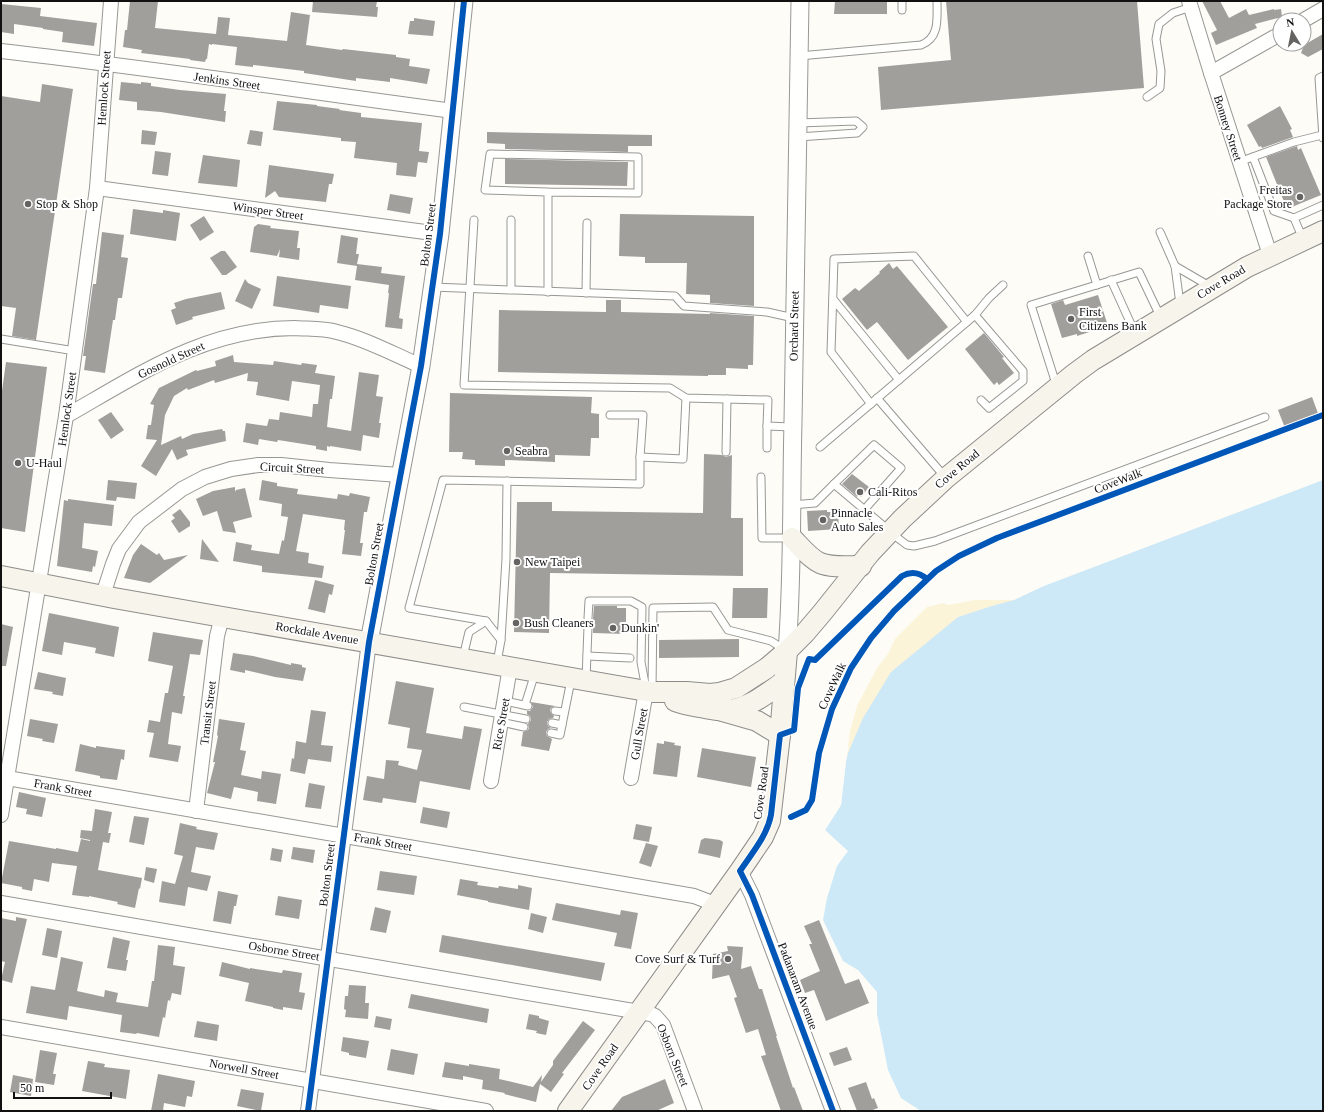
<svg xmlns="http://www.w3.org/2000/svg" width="1324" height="1112" viewBox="0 0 1324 1112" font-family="'Times New Roman',serif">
	<rect width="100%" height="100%" fill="#fdfcf7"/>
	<polygon fill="#fcf4d9" points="975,600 1014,600 846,761 850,731 857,706 877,668 888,654 895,639 927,607 943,603 948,605"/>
	<polygon fill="#cde8f7" points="1323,480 1323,1111 921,1111 901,1098 888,1070 877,1014 877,992 858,970 843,961 823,920 827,898 837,866 836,849 825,830 841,805 846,761 848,753 863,718 891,672 958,617 992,606 1014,600 1044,586"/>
	<polygon fill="#fdfcf7" points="849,744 846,761 841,805 825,830 848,851 837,866 834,868 834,849 823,830 839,804 844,761"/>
	<g fill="#a19f9c">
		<polygon points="130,1 158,1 155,28 216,34 218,17 230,18 228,35 287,41 291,12 310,15 306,45 342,50 343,49 396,55 396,57 410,59 409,66 430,69 427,84 390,78 390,82 356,78 356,81 304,73 304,71 253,65 253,67 235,65 237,47 212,44 212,45 209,44 207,59 206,59 205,62 190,60 190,59 141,53 142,50 123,47 125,30 127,30"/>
		<polygon points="313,1 377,1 376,7 378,7 377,17 312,12"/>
		<polygon points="835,1 887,1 887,14 834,14"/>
		<polygon points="946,1 1137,1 1144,88 881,110 878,67 951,60"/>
		<polygon points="1202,1 1220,1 1229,18 1246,9 1249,15 1274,9 1274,10 1281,9 1282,17 1255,24 1257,28 1216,45 1211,33 1217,30"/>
		<polygon points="1,4 41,8 40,16 97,23 94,46 62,42 63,32 43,29 43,28 14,24 14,34 1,32"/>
		<polygon points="414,18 435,21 433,36 408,34 410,21 414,21"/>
		<polygon points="1323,34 1323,49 1308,57 1301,53 1304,45"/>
		<polygon points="121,82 141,84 141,82 151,83 151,86 180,90 226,94 224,111 226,111 225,122 161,112 137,110 137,102 119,100"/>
		<polygon points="42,84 73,89 36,340 12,336 16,308 1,306 1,96 40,102"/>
		<polygon points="277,101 317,105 317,106 340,109 339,110 361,113 361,117 422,123 419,151 429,152 427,163 418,162 416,177 396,175 397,163 354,158 356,142 341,141 341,138 273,130"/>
		<polygon points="1280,106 1292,129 1290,130 1293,137 1262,148 1261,146 1259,147 1247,125"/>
		<polygon points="142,130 157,132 155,145 141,144"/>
		<polygon points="250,130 263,132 261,146 247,144"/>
		<polygon points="487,132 652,135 652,146 628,146 628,152 505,149 505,144 487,143"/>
		<polygon points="1297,146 1298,150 1301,148 1321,195 1287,209 1266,157"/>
		<polygon points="155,151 171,153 168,176 152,174"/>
		<polygon points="203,155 240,160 237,187 198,183"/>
		<polygon points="505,159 628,162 627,186 505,184"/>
		<polygon points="269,165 334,174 332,184 329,184 326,202 279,197 275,191 265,198"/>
		<polygon points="390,194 413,198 410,214 387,210"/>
		<polygon points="133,209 163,213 163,210 180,213 176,241 130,234"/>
		<polygon points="620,214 754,216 754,306 710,303 710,295 686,294 687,263 645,263 645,257 619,256"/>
		<polygon points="204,216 214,232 200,241 190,225"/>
		<polygon points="258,224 271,226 270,228 299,231 297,248 300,248 299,260 279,257 280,249 277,256 250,252 254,227"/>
		<polygon points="102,232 124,235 121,257 128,258 122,298 118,298 115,320 113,320 105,373 84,370 86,356 83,356 93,284 96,284"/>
		<polygon points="341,235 358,238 356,254 359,254 357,264 382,267 381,273 405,276 399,318 403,319 402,329 385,327 389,293 388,293 389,285 355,280 357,266 337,263"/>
		<polygon points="221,251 225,251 237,267 226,275 222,275 210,258"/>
		<polygon points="889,263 893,269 897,266 948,327 908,360 877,322 867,330 842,299 855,288 859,291 880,273 879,272"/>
		<polygon points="277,276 351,286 348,309 320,305 319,313 273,306"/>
		<polygon points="245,279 248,283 261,289 252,309 235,301"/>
		<polygon points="221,292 225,309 192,317 193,319 176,325 171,310 176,308 174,303 186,299"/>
		<polygon points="1098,295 1108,326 1077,336 1077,334 1062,338 1051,304 1063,300 1065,305"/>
		<polygon points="606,300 621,300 621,312 710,314 710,313 754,316 753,365 748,365 748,369 726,368 726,375 708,375 708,376 498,372 499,310 606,312"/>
		<polygon points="984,333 1004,357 1002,358 1014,373 999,385 997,382 994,385 965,349"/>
		<polygon points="233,355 234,362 273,365 274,361 301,365 302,363 317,365 315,373 335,376 332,399 330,399 327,427 351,431 359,372 379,375 376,396 383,397 379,423 381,423 379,438 363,435 361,451 330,446 330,447 327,446 327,451 316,449 316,446 278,440 277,442 259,439 258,445 243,442 246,423 267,426 269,419 279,420 280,412 312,417 313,404 318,404 320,385 292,381 289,401 256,395 258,382 247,381 248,373 215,383 214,380 188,390 187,388 174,396 165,415 161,445 181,436 182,439 193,434 222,429 223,431 225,431 226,441 186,450 188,455 177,460 172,449 156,476 141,466 157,440 146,439 148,425 151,425 154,405 150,404 159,388 196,370 197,371 216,366 215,361"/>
		<polygon points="6,362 47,367 25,532 1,528 1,398"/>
		<polygon points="450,393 592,397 591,413 599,414 599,438 591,438 590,456 555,455 555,462 505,460 505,466 475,465 475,460 462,459 463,452 449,452"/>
		<polygon points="1312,397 1319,416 1285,428 1278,410"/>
		<polygon points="111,412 124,430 111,439 98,420"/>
		<polygon points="704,454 722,455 726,457 732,455 731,518 743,518 743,576 550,573 549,633 514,632 517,502 552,502 552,511 703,513"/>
		<polygon points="852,474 869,487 861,497 858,495 857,497 842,484"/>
		<polygon points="108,480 137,483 135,499 117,497 116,501 106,500"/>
		<polygon points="262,480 277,483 277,486 298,489 297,494 337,499 338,494 349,496 350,493 370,497 367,512 364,512 360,543 363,543 361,556 342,554 345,530 344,530 345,520 303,514 296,551 309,553 308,563 324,566 322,578 262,572 262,566 233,561 236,542 252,545 251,550 279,554 282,540 284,541 288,517 281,516 282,504 259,500"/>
		<polygon points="235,487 235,492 236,490 245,488 252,517 233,522 236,533 223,531 217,511 203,516 196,499 213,491"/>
		<polygon points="68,499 114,505 112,526 84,523 82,548 98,551 95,567 93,566 92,572 57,566 64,500 68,501"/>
		<polygon points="180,509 190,522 190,526 179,533 171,521 175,518 172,515"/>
		<polygon points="827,510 827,512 838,512 839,529 808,531 807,511"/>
		<polygon points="202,539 219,562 200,559"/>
		<polygon points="141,544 157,555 159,553 164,560 188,555 150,583 124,578 133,555"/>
		<polygon points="315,580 334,585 332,595 329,594 325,613 308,609"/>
		<polygon points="733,588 768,588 767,618 732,618"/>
		<polygon points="594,606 617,606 617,608 626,608 626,634 593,633 593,627 591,622 593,618"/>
		<polygon points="49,613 119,627 114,657 95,653 96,648 64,642 62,655 42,651"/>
		<polygon points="1,624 13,627 6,666 1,666"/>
		<polygon points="153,632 203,640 200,655 190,654 183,696 185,696 182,714 172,712 168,744 181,746 178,762 149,757 154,733 147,732 149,720 160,722 165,693 168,693 173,666 148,661"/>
		<polygon points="739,639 739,657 659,658 659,640"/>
		<polygon points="233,653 253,656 291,665 291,663 302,665 302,667 306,668 303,681 275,677 245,670 245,673 230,670"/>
		<polygon points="38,672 66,678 63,696 52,694 53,692 34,689"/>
		<polygon points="396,681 434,688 426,733 462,739 464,726 482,729 470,790 420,781 416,803 383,798 382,803 363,800 367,776 384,779 386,760 399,761 398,765 417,770 422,750 407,748 410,728 388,724"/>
		<polygon points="531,702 555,706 551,708 550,710 551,713 554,716 553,718 549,719 547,722 548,726 551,728 548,729 546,732 547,736 552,739 549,751 521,746 523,732 528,730 529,728 528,724 531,720 530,716 527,714 527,711 530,711 533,707"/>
		<polygon points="311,710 326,712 321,745 333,746 331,762 308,759 305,774 290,771 292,758 294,759 296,741 306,743"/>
		<polygon points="30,719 58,724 54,743 42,741 43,739 27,736"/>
		<polygon points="219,719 245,723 240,750 246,751 241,775 261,779 262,771 281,774 276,804 257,801 258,792 234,787 231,799 207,793 215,762 213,762 218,736 217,735"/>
		<polygon points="664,741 675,743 674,745 681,746 677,777 653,774 657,743 664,744"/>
		<polygon points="80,744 96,748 96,746 125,750 124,760 121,759 117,780 100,778 100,776 75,771"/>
		<polygon points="702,748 756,757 751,787 697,777"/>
		<polygon points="309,783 325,786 321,809 305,807"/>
		<polygon points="19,792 46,798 42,817 26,814 27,809 16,807"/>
		<polygon points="423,807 450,812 447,828 420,823"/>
		<polygon points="95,809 112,812 108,833 111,833 109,843 103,842 98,870 142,878 140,889 139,888 135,908 117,904 118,902 89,896 89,897 72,895 77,866 52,863 49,882 34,879 32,891 22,889 22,887 1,883 9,841 56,849 56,848 78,852 81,839 90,841 90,840 80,838 81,830 92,831"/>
		<polygon points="134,816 149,818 144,845 129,842"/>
		<polygon points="180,823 197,827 196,829 218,833 214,850 196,847 191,872 211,876 207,891 188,887 185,906 159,902 162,881 175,884 183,856 174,854"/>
		<polygon points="636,824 652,827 649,842 633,839"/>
		<polygon points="705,838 720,840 723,842 720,858 698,853 701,840"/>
		<polygon points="646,843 658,846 651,867 639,863"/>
		<polygon points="293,847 315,850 313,863 291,859"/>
		<polygon points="272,848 283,850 281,862 270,860"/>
		<polygon points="146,867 157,869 154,883 144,880"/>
		<polygon points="380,871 417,876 414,895 377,890"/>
		<polygon points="460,879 478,882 477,885 498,888 499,886 518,889 518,885 532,888 529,910 488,902 488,901 457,895"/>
		<polygon points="218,891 238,895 236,906 234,906 231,924 213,921"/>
		<polygon points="278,896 302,900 299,919 275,915"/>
		<polygon points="556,903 620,915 621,910 638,913 631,949 614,946 617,933 552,920"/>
		<polygon points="375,907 391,911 386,933 370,930"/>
		<polygon points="531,913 547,917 543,933 528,929"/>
		<polygon points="16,917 27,919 12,983 1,980 5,962 1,961 1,918 16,921"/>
		<polygon points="819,920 845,984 859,979 869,1003 826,1021 814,990 805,993 800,980 820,971 809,944 812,944 804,926"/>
		<polygon points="47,928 62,931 57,958 42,955"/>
		<polygon points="442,935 605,963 601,981 439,952"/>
		<polygon points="113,937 130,941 126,960 128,960 126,971 107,968"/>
		<polygon points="158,945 175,947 173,965 185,967 181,995 172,993 170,1001 168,1000 165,1018 163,1017 159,1037 137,1033 136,1034 120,1032 122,1015 69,1006 67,1020 26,1013 31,986 55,990 61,957 83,962 77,991 104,997 105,990 118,993 116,1002 148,1007 152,981 154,981"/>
		<polygon points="727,946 743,947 741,969 751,966 759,989 762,989 777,1036 776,1036 793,1088 794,1087 803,1111 781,1111 761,1056 766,1055 758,1029 746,1033 734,998 737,997 729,975 712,979 713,954 728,951"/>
		<polygon points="222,962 250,969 250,968 282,973 283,970 302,973 299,992 305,993 302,1010 283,1007 283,1010 273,1008 273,1007 245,1001 249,983 219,976"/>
		<polygon points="349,985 366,986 365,1003 369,1003 368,1019 345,1017 346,1010 344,1009 345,996 348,996"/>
		<polygon points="411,994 489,1009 487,1023 408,1008"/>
		<polygon points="529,1014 539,1016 539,1018 549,1021 546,1035 536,1033 537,1031 526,1029"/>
		<polygon points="376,1016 392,1019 390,1030 374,1027"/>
		<polygon points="197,1021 219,1025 217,1041 194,1037"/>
		<polygon points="583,1021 595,1030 562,1073 564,1074 551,1092 540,1084 536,1102 504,1094 505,1093 482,1089 483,1080 463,1076 463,1080 442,1077 445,1062 469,1066 469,1064 500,1069 499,1079 533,1087 542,1075 541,1082 553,1065 553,1061"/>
		<polygon points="343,1037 369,1041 366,1058 349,1055 349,1053 341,1051"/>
		<polygon points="847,1047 852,1060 834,1066 829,1053"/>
		<polygon points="391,1049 418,1054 414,1075 387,1070"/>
		<polygon points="40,1050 57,1053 53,1074 56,1074 54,1085 35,1082"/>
		<polygon points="88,1061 105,1064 104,1067 130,1070 126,1099 82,1091"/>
		<polygon points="158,1074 195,1081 192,1097 187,1096 185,1107 164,1103 163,1111 151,1111"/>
		<polygon points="13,1075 33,1079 31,1096 10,1092"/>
		<polygon points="665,1079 674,1103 656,1111 611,1111 622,1097"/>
		<polygon points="866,1082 872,1099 874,1098 878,1108 870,1111 857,1111 848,1088"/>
		<polygon points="241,1089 264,1093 261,1111 237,1106"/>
	</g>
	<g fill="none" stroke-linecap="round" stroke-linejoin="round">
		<g stroke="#979795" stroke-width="9">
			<g id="service">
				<polyline points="902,10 902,1"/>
				<path d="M799 56 921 45C940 38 937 18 937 1"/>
				<polyline points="1147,97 1160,88 1161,71 1156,39 1159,24 1173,13 1191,7"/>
				<polyline points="798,137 857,133 863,127 856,121 798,123"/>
				<polyline points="1323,138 1319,78 1323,76"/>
				<polyline points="1253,157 1274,211 1294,218"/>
				<polyline points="1239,162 1294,142 1322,135"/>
				<polyline points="474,220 464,385 670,388 686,398 768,400 767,426 792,427"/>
				<polyline points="511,220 511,290"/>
				<polyline points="1160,232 1175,266 1180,304"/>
				<polyline points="1303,239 1294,218 1323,205"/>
				<polyline points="1088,256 1097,285"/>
				<polyline points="1175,266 1211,287"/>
				<polyline points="1111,280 1135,333"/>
				<polyline points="432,287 675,296 684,306 767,312 794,318"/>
				<polyline points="548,292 548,192 485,190 490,154 638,157 638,193 548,192"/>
				<polyline points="586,293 587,223"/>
				<polyline points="833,299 899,380"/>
				<polyline points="975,315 1023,371 1023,381 989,408 981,400"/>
				<polyline points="1,339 75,351"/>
				<polyline points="1057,387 1031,305 1139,272 1161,318"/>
				<polyline points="877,398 945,477"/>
				<polyline points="871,404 831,352 834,259 914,256 967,322"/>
				<polyline points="610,415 643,415 640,457"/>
				<polyline points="820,447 975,315 989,298 1003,285"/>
				<polyline points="767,448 767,426"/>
				<polyline points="726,452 727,399"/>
				<polyline points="761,477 762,538 791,538"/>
				<polyline points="834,484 874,445 901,468 864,510"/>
				<polyline points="792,505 815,503 834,484 899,539 907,545 914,546 935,541 1265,417"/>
				<polyline points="588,618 589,601 631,601 642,607 641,662 646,689"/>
				<polyline points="501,640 506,559 507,481"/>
				<polyline points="587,656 630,658"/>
				<polyline points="463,657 469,632 486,621"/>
				<polyline points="497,663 501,640 486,621 409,608 443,480 640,484 640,457 683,459 686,398"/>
				<polyline points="586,679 588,627"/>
				<polyline points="652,690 653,608 713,607 728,630 771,641 785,650"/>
				<polyline points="505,701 528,706"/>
				<polyline points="525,705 535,673"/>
				<polyline points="464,707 526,719"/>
				<polyline points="555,711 564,712"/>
				<polyline points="501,722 524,727"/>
				<polyline points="552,723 562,725"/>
				<polyline points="551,733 560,735 571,680"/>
			</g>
		</g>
		<g stroke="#979795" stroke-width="16">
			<g id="minor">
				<polyline points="1189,1 1211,73 1270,255"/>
				<polyline points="1304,20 1323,9"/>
				<path d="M1 51C152 68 302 91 453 111"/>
				<polyline points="1211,73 1280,34"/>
				<polyline points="97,188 440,234"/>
				<path d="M66 416C140 374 206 328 295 328 309 329 323 328 337 332 366 339 393 354 421 366"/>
				<polyline points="103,595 113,564 119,549 139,522 182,489 205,477 231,469 258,465 281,465 329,470 400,475"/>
				<polyline points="1,777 694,896 715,904"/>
				<polyline points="631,778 646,691"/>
				<polyline points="491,781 510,667"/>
				<polyline points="196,811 217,636 222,617"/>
				<polyline points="1,815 66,416 97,188 111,1"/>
				<polyline points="740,871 752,895 833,1111"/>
				<polyline points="1,903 651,1014 655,1016 663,1025 695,1111"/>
				<polyline points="1,1027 486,1111"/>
				<polyline points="308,1111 369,642"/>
			</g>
		</g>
		<g stroke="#979795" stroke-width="19">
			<g id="tertiary">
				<polyline points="369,642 421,366 440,234 464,1"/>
				<path d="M787 651C793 575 791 498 793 422 795 282 798 141 800 1"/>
			</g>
		</g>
		<g stroke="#8e8d8b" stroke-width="22">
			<g id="secondary">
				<path d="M792 538C800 546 809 558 820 563 832 568 848 566 861 566"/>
				<polyline points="1,576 114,598 652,692 687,692 710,694 719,693 736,688 767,668 787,651 805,633 822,613 870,553 902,519 946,478 1074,374 1093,360 1247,267 1323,231"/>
				<path d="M675 701C685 705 694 706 705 708 712 709 719 711 727 710 748 709 768 693 784 681"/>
				<polyline points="722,711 757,721 780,735"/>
				<polyline points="568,1111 740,871 763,837 770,821 780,735 787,651"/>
			</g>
		</g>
		<use href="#service" stroke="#fffffe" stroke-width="7"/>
		<use href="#minor" stroke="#fffffe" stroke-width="14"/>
		<use href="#tertiary" stroke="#fffffe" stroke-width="17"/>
		<use href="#secondary" stroke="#f6f4eb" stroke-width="20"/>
		<g stroke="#fff" stroke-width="8">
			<g id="cycleway">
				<polyline points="791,817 806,810 812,800 819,753 832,709 851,668 871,638 894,611 936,571 959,556 997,538 1323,415"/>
				<polyline points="308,1111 369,642 421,366 440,234 464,1"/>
				<path d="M833 1111 752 895 740 871C752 853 767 836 771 815L780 735 794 730 798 688 809 659 815 660 902 576C911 571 919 572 927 579"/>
			</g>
		</g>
		<use href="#cycleway" stroke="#0057b8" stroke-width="6"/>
	</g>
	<g fill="#646362" stroke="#fff" stroke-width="1.5">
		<circle cx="1300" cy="197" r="4"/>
		<circle cx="28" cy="204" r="4"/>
		<circle cx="1071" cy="319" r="4"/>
		<circle cx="507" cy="451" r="4"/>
		<circle cx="18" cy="463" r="4"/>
		<circle cx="860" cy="492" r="4"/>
		<circle cx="823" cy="520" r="4"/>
		<circle cx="517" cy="562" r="4"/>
		<circle cx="516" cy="623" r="4"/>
		<circle cx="613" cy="628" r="4"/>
		<circle cx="728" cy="959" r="4"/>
	</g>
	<g text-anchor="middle" stroke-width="4" stroke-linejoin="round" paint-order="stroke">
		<g font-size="12" fill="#111" stroke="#fff">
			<text transform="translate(227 81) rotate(8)" y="4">Jenkins Street</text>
			<text transform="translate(104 88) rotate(-86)" y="4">Hemlock Street</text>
			<text transform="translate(1228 128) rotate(72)" y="4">Bonney Street</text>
			<text transform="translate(268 211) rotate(8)" y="4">Winsper Street</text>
			<text transform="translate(428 235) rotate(-83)" y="4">Bolton Street</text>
			<text transform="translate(1221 282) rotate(-31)" y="4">Cove Road</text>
			<text transform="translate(794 326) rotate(-89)" y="4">Orchard Street</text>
			<text transform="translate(171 360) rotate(-25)" y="4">Gosnold Street</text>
			<text transform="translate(67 409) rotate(-82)" y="4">Hemlock Street</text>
			<text transform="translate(292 468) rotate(3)" y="4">Circuit Street</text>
			<text transform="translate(957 469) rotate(-40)" y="4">Cove Road</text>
			<text transform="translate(1118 481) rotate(-21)" y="4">CoveWalk</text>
			<text transform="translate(374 554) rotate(-80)" y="4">Bolton Street</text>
			<text transform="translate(317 633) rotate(10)" y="4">Rockdale Avenue</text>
			<text transform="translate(832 686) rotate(-65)" y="4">CoveWalk</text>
			<text transform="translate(208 713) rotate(-83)" y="4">Transit Street</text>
			<text transform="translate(501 724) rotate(-80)" y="4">Rice Street</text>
			<text transform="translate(639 734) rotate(-80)" y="4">Gull Street</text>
			<text transform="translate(63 788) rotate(10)" y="4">Frank Street</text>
			<text transform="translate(761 793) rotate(-82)" y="4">Cove Road</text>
			<text transform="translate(383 842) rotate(10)" y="4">Frank Street</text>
			<text transform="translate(327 875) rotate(-83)" y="4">Bolton Street</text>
			<text transform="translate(284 951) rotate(9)" y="4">Osborne Street</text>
			<text transform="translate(798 986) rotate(69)" y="4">Padanaram Avenue</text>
			<text transform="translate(673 1055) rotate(68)" y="4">Osborn Street</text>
			<text transform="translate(600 1067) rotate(-55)" y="4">Cove Road</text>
			<text transform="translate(244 1069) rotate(10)" y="4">Norwell Street</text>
		</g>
		<g font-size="12" fill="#111" stroke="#fff" text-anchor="start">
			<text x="1292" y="194" text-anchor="end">Freitas<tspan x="1292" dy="14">Package Store</tspan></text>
			<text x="36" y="208">Stop &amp; Shop</text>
			<text x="1079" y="316">First<tspan x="1079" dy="14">Citizens Bank</tspan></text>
			<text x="515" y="455">Seabra</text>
			<text x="26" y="467">U-Haul</text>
			<text x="868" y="496">Cali-Ritos</text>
			<text x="831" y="517">Pinnacle<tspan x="831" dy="14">Auto Sales</tspan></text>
			<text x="525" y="566">New Taipei</text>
			<text x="524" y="627">Bush Cleaners</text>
			<text x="621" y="632">Dunkin'</text>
			<text x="720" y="963" text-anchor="end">Cove Surf &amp; Turf</text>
		</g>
	</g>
	<rect width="1324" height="1112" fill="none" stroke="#111111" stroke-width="4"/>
	<g transform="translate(1292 32) rotate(350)"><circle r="19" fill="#ffffff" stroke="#a0a0a0"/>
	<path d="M0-3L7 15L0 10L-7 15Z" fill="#646362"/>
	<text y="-6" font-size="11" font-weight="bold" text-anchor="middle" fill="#111111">N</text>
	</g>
	<path d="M14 1092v6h97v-6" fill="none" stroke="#111111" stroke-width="2"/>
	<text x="20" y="1092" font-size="12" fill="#111111" stroke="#ffffff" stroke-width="3" paint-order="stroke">50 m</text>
</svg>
